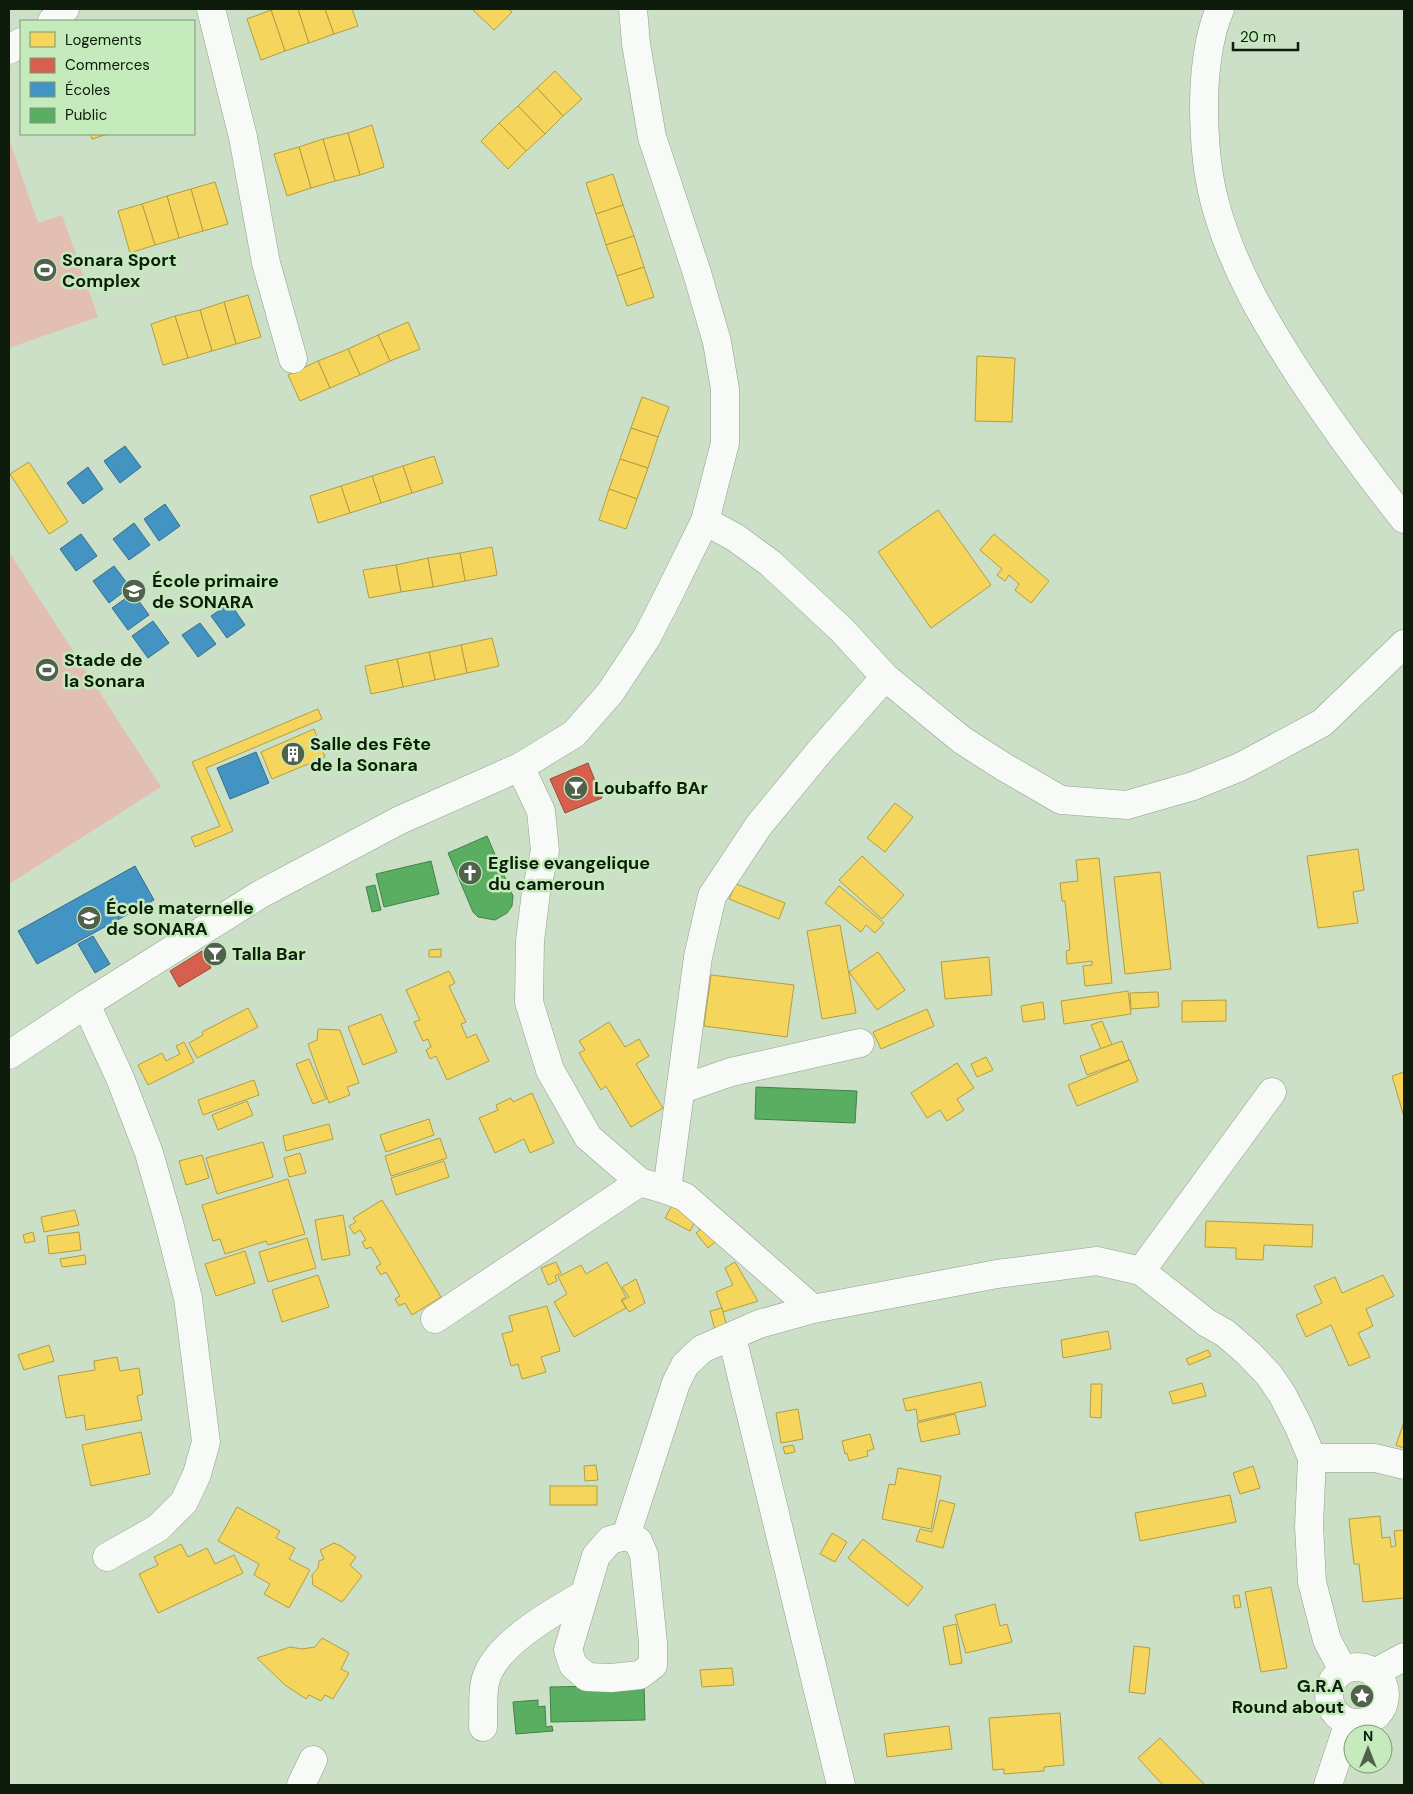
<svg xmlns="http://www.w3.org/2000/svg" width="1413" height="1794" viewBox="0 0 1413 1794" font-family="'DM Sans',sans-serif">
	<rect width="100%" height="100%" fill="#cbe0c6"/>
	<g fill="#e3bfb3">
		<polygon points="9,139 38,223 62,215 98,317 9,348"/>
		<polygon points="9,552 161,787 9,884"/>
	</g>
	<g fill="#f6d55c" stroke="#b09e44">
		<polygon points="275,9 298,9 309,43 285,51 271,10"/>
		<polygon points="298,9 325,9 334,34 309,43"/>
		<polygon points="325,9 352,9 358,26 334,34"/>
		<polygon points="472,9 508,9 512,12 494,30"/>
		<polygon points="271,10 285,51 261,60 247,19"/>
		<polygon points="555,71 582,99 563,116 537,88"/>
		<polygon points="537,88 563,116 545,134 518,106"/>
		<polygon points="518,106 545,134 526,151 499,123"/>
		<polygon points="499,123 526,151 508,169 481,141"/>
		<polygon points="372,125 384,167 360,175 348,133"/>
		<polygon points="348,133 360,175 335,181 323,139"/>
		<polygon points="90,134 108,134 92,139"/>
		<polygon points="323,139 335,181 311,188 299,147"/>
		<polygon points="299,147 311,188 287,196 274,154"/>
		<polygon points="613,174 623,205 596,214 586,183"/>
		<polygon points="215,182 228,224 203,231 191,189"/>
		<polygon points="191,189 203,231 179,238 167,196"/>
		<polygon points="167,196 179,238 155,245 142,204"/>
		<polygon points="142,204 155,245 130,253 118,211"/>
		<polygon points="623,205 634,236 606,245 596,214"/>
		<polygon points="634,236 644,267 617,276 606,245"/>
		<polygon points="644,267 654,297 627,306 617,276"/>
		<polygon points="248,295 261,337 236,344 224,302"/>
		<polygon points="224,302 236,344 212,351 200,310"/>
		<polygon points="200,310 212,351 188,358 175,316"/>
		<polygon points="175,316 188,358 163,365 151,324"/>
		<polygon points="408,322 420,349 390,361 378,335"/>
		<polygon points="378,335 390,361 360,375 348,349"/>
		<polygon points="348,349 360,375 330,388 318,361"/>
		<polygon points="977,356 1015,358 1012,422 975,421"/>
		<polygon points="318,361 330,388 300,401 288,375"/>
		<polygon points="642,397 669,407 658,437 631,428"/>
		<polygon points="631,428 658,437 648,468 620,459"/>
		<polygon points="434,456 443,483 412,493 403,466"/>
		<polygon points="620,459 648,468 637,499 609,489"/>
		<polygon points="29,462 68,522 49,534 10,474"/>
		<polygon points="403,466 412,493 381,503 372,476"/>
		<polygon points="372,476 381,503 350,513 341,486"/>
		<polygon points="341,486 350,513 318,523 310,496"/>
		<polygon points="609,489 637,499 626,529 599,520"/>
		<polygon points="938,510 991,585 931,628 878,552"/>
		<polygon points="994,534 1049,581 1031,603 1015,590 1019,584 1009,575 1005,581 997,575 1002,569 980,550"/>
		<polygon points="492,547 497,575 465,581 460,553"/>
		<polygon points="460,553 465,581 433,587 428,558"/>
		<polygon points="428,558 433,587 401,592 396,565"/>
		<polygon points="396,565 401,592 369,598 363,570"/>
		<polygon points="492,638 499,666 467,673 461,645"/>
		<polygon points="461,645 467,673 435,680 429,652"/>
		<polygon points="429,652 435,680 403,687 397,659"/>
		<polygon points="397,659 403,687 371,694 365,666"/>
		<polygon points="318,709 322,719 206,768 233,831 195,847 191,837 220,826 192,762"/>
		<polygon points="314,729 325,757 272,779 261,752"/>
		<polygon points="895,803 913,817 885,852 867,838"/>
		<polygon points="1358,849 1364,890 1353,892 1358,923 1318,928 1307,856"/>
		<polygon points="862,856 904,895 882,919 839,880"/>
		<polygon points="1099,858 1112,983 1085,986 1083,966 1092,965 1092,961 1067,964 1066,951 1070,950 1065,901 1062,901 1060,883 1078,881 1076,860"/>
		<polygon points="1160,872 1171,969 1125,974 1114,877"/>
		<polygon points="736,884 785,903 779,919 729,899"/>
		<polygon points="839,886 884,923 875,933 866,925 861,932 825,903"/>
		<polygon points="840,925 856,1013 822,1019 807,931"/>
		<polygon points="441,949 441,957 429,957 429,950"/>
		<polygon points="878,952 905,990 877,1010 849,972"/>
		<polygon points="989,957 992,995 945,999 941,962"/>
		<polygon points="449,971 455,983 449,986 466,1022 461,1024 467,1038 476,1034 489,1061 447,1080 436,1056 430,1059 426,1050 431,1047 428,1039 423,1041 414,1022 420,1020 406,990"/>
		<polygon points="711,975 794,985 787,1037 704,1026"/>
		<polygon points="1128,991 1131,1014 1064,1024 1061,1001"/>
		<polygon points="1158,992 1159,1007 1131,1009 1130,993"/>
		<polygon points="1226,1000 1226,1021 1182,1022 1182,1001"/>
		<polygon points="1043,1002 1045,1019 1023,1022 1021,1006"/>
		<polygon points="248,1008 258,1027 197,1058 189,1043 203,1035 202,1032"/>
		<polygon points="927,1009 934,1026 881,1049 873,1032"/>
		<polygon points="381,1014 397,1052 363,1065 348,1027"/>
		<polygon points="1102,1021 1112,1045 1101,1049 1091,1025"/>
		<polygon points="609,1022 625,1047 639,1039 649,1056 636,1064 663,1108 631,1127 606,1086 601,1090 579,1053 585,1050 579,1041"/>
		<polygon points="318,1029 340,1030 359,1083 347,1087 350,1095 329,1103 308,1044 317,1040"/>
		<polygon points="1122,1041 1129,1060 1087,1075 1080,1056"/>
		<polygon points="184,1042 194,1062 148,1085 138,1065 162,1053 166,1061 180,1054 176,1046"/>
		<polygon points="986,1057 993,1070 977,1077 971,1064"/>
		<polygon points="309,1059 326,1099 313,1104 296,1064"/>
		<polygon points="1130,1060 1138,1081 1077,1106 1068,1085"/>
		<polygon points="957,1063 974,1088 957,1099 964,1110 947,1121 940,1110 927,1118 911,1093"/>
		<polygon points="1404,1072 1404,1117 1392,1076"/>
		<polygon points="254,1080 259,1095 203,1115 198,1100"/>
		<polygon points="532,1093 554,1143 530,1153 524,1139 495,1153 479,1118 498,1110 496,1105 511,1098 513,1102"/>
		<polygon points="247,1101 253,1115 218,1130 212,1115"/>
		<polygon points="429,1119 434,1135 386,1152 380,1135"/>
		<polygon points="329,1124 333,1139 286,1151 283,1136"/>
		<polygon points="440,1138 447,1158 391,1176 385,1156"/>
		<polygon points="263,1142 273,1177 217,1194 206,1158"/>
		<polygon points="300,1153 306,1173 289,1177 284,1158"/>
		<polygon points="202,1155 209,1178 186,1185 179,1161"/>
		<polygon points="444,1161 449,1177 396,1195 391,1178"/>
		<polygon points="288,1179 305,1234 268,1245 266,1241 225,1254 220,1239 213,1241 202,1205"/>
		<polygon points="382,1200 441,1297 412,1315 405,1303 399,1306 395,1299 400,1296 386,1272 381,1275 376,1267 381,1264 371,1247 366,1249 362,1242 366,1240 360,1230 354,1234 349,1226 356,1222 353,1218"/>
		<polygon points="675,1200 696,1219 690,1231 665,1218"/>
		<polygon points="75,1210 79,1225 44,1232 41,1217"/>
		<polygon points="343,1215 350,1255 322,1260 315,1220"/>
		<polygon points="1206,1221 1313,1225 1312,1247 1264,1245 1263,1260 1236,1259 1236,1248 1205,1247"/>
		<polygon points="696,1224 720,1238 708,1248 696,1233 700,1230"/>
		<polygon points="33,1232 35,1241 25,1243 23,1235"/>
		<polygon points="79,1232 81,1250 49,1254 47,1236"/>
		<polygon points="307,1238 316,1268 268,1282 259,1252"/>
		<polygon points="245,1251 255,1283 216,1296 205,1264"/>
		<polygon points="85,1255 86,1264 62,1267 60,1259"/>
		<polygon points="556,1262 561,1273 555,1276 557,1281 548,1285 541,1268"/>
		<polygon points="607,1262 626,1297 621,1300 626,1308 574,1337 554,1302 567,1294 558,1277 581,1265 586,1274"/>
		<polygon points="735,1262 758,1301 723,1312 716,1292 733,1285 725,1268"/>
		<polygon points="318,1275 329,1307 282,1322 272,1290"/>
		<polygon points="1383,1275 1394,1296 1366,1309 1373,1326 1358,1333 1370,1357 1349,1366 1331,1325 1306,1337 1296,1315 1322,1303 1314,1286 1335,1277 1342,1293"/>
		<polygon points="636,1279 645,1303 629,1312 622,1301 629,1297 622,1287"/>
		<polygon points="547,1306 560,1351 541,1357 546,1372 522,1379 518,1364 511,1366 502,1334 513,1331 509,1316"/>
		<polygon points="722,1308 727,1327 715,1330 710,1311"/>
		<polygon points="1108,1331 1111,1349 1063,1358 1061,1340"/>
		<polygon points="49,1345 54,1361 24,1370 18,1355"/>
		<polygon points="1208,1350 1211,1356 1189,1365 1186,1359"/>
		<polygon points="117,1357 120,1371 139,1368 143,1394 137,1396 142,1420 86,1430 84,1415 66,1418 58,1376 95,1370 94,1361"/>
		<polygon points="981,1382 986,1406 918,1421 916,1409 906,1411 903,1399"/>
		<polygon points="1202,1383 1206,1396 1173,1404 1169,1392"/>
		<polygon points="1091,1384 1102,1384 1101,1418 1090,1417"/>
		<polygon points="798,1409 803,1439 781,1443 776,1413"/>
		<polygon points="955,1414 960,1434 921,1442 917,1423"/>
		<polygon points="1404,1422 1404,1448 1396,1445"/>
		<polygon points="141,1432 150,1474 91,1486 82,1445"/>
		<polygon points="870,1434 874,1449 867,1451 868,1456 849,1461 847,1453 845,1454 842,1441"/>
		<polygon points="793,1445 795,1452 785,1454 783,1447"/>
		<polygon points="596,1465 598,1480 585,1481 584,1466"/>
		<polygon points="1253,1466 1260,1488 1240,1494 1233,1473"/>
		<polygon points="898,1468 941,1476 931,1529 882,1519 889,1484 895,1485"/>
		<rect x="550" y="1486" width="47" height="19"/>
		<polygon points="1230,1495 1236,1522 1140,1541 1135,1513"/>
		<polygon points="940,1500 955,1504 943,1548 916,1541 920,1529 932,1532"/>
		<polygon points="237,1507 280,1531 276,1538 295,1548 289,1559 310,1570 289,1608 264,1594 270,1584 254,1575 259,1564 218,1541"/>
		<polygon points="1380,1516 1382,1538 1390,1537 1391,1547 1396,1546 1394,1531 1404,1530 1404,1598 1363,1602 1359,1564 1354,1564 1349,1519"/>
		<polygon points="832,1533 847,1542 835,1562 820,1554"/>
		<polygon points="863,1539 923,1587 908,1606 848,1558"/>
		<polygon points="334,1543 341,1546 356,1557 350,1565 362,1576 342,1602 313,1585 312,1575 318,1568 319,1561 324,1559 320,1550"/>
		<polygon points="181,1544 188,1557 207,1548 215,1564 234,1555 243,1573 158,1613 139,1574 158,1565 154,1557"/>
		<polygon points="1271,1587 1287,1668 1261,1672 1245,1592"/>
		<polygon points="1239,1595 1241,1607 1235,1608 1233,1596"/>
		<polygon points="995,1604 1000,1626 1007,1624 1012,1642 966,1653 955,1615"/>
		<polygon points="956,1624 962,1663 950,1665 943,1627"/>
		<polygon points="322,1638 349,1653 341,1669 349,1673 333,1699 325,1695 321,1701 309,1695 306,1699 285,1685 257,1658 290,1647 302,1649 315,1647"/>
		<polygon points="1134,1646 1150,1648 1145,1694 1129,1692"/>
		<polygon points="732,1668 734,1685 702,1687 700,1670"/>
		<polygon points="1060,1713 1064,1765 1044,1767 1044,1771 1004,1774 1004,1769 993,1770 989,1718"/>
		<polygon points="949,1726 952,1749 887,1757 884,1734"/>
		<polygon points="1160,1738 1205,1785 1161,1785 1162,1784 1138,1758"/>
	</g>
	<g fill="#d6604d" stroke="#9a4c39">
		<polygon points="588,763 602,798 565,813 550,779"/>
		<polygon points="218,942 227,958 213,966 203,951"/>
		<polygon points="202,951 211,968 179,987 170,971"/>
	</g>
	<g fill="#4393c3" stroke="#336f8c">
		<polygon points="125,446 141,467 120,483 104,461"/>
		<polygon points="88,467 103,489 83,504 67,483"/>
		<polygon points="165,504 180,526 159,541 144,519"/>
		<polygon points="134,523 150,545 129,560 113,539"/>
		<polygon points="81,534 97,556 76,571 60,549"/>
		<polygon points="114,566 130,587 109,603 93,581"/>
		<polygon points="133,593 149,615 128,630 112,608"/>
		<polygon points="230,603 245,625 227,638 211,616"/>
		<polygon points="153,621 169,643 148,658 132,636"/>
		<polygon points="200,623 216,644 198,657 182,635"/>
		<polygon points="256,752 269,783 230,799 217,768"/>
		<polygon points="135,866 154,900 37,964 18,931"/>
		<polygon points="93,936 110,964 95,973 78,944"/>
	</g>
	<g fill="#5aae61" stroke="#438247">
		<polygon points="487,836 513,896 512,906 507,913 495,920 478,917 473,912 448,853"/>
		<polygon points="431,861 439,894 384,907 376,874"/>
		<polygon points="375,885 381,910 372,912 366,887"/>
		<polygon points="756,1087 857,1091 855,1123 755,1119"/>
		<polygon points="644,1685 645,1720 551,1722 550,1687"/>
		<polygon points="538,1700 538,1707 545,1706 546,1727 552,1726 553,1731 516,1734 513,1702"/>
	</g>
	<g fill="none" stroke-linecap="round" stroke-linejoin="round">
		<g stroke="#90a08c" stroke-width="29">
			<g id="minor">
				<polyline points="211,9 243,137 266,263 293,359"/>
				<path d="M1220 9C1208 36 1204 76 1204 105 1204 136 1207 174 1215 203 1232 267 1266 324 1302 379 1334 427 1368 474 1404 519"/>
				<polyline points="52,21 65,9"/>
				<polyline points="9,50 21,42"/>
				<polyline points="705,521 736,538 770,563 842,630 885,677 962,740 1004,767 1061,800 1127,805 1193,786 1240,767 1322,723 1404,644"/>
				<polyline points="520,767 541,811 545,851 536,892 530,941 529,1002 550,1070 588,1137 640,1182 667,1190 685,1197 813,1309"/>
				<polyline points="86,1004 120,1078 149,1153 169,1223 188,1298 206,1442 197,1474 184,1502 158,1528 107,1557"/>
				<polyline points="9,1055 86,1004 259,895 400,820 520,767 574,734 610,693 647,637 668,596 705,521 725,443 725,389 717,342 697,273 652,137 636,44 633,9"/>
				<polyline points="682,1089 731,1072 860,1043"/>
				<polyline points="667,1190 698,957 712,896 759,825 820,751 885,677"/>
				<polyline points="1141,1271 1272,1092"/>
				<polyline points="435,1319 640,1182"/>
				<polyline points="732,1337 841,1785"/>
				<polyline points="1312,1458 1375,1458 1404,1465"/>
				<polyline points="626,1536 676,1383 685,1365 702,1349 759,1324 813,1309 997,1274 1097,1261 1141,1271 1207,1323 1225,1333 1248,1353 1269,1375 1282,1394 1298,1425 1312,1458 1309,1526 1312,1582 1327,1640 1343,1670"/>
				<polygon points="626,1536 638,1541 644,1555 653,1643 653,1665 640,1675 611,1678 587,1677 573,1665 568,1650 596,1556 610,1540"/>
				<circle cx="1357" cy="1695" r="28"/>
				<polyline points="1374,1673 1404,1657"/>
				<path d="M483 1727C484 1710 481 1688 488 1673 502 1641 553 1612 583 1595"/>
				<polyline points="301,1785 313,1760"/>
				<polyline points="1328,1785 1349,1722"/>
			</g>
		</g>
		<use href="#minor" stroke="#f7faf6" stroke-width="28"/>
	</g>
	<defs>
		<g id="stadium-disc" transform="scale(1.25)"><circle r="9.5" fill="#50614c" stroke="#c5ebbc"/><path d="M0-5a6.5 5 0 1 0 0 10a6.5 5 0 1 0 0-10ZM-3.5-1.8h7v3.6h-7Z" fill="#fff"/></g>
		<g id="school-disc" transform="scale(1.25)"><circle r="9.5" fill="#50614c" stroke="#c5ebbc"/><path d="M0-5L7-2L0 1L-7-2ZM-4 1L0 2.5L4 1V4Q0 6-4 4Z" fill="#fff"/></g>
		<g id="building-disc" transform="scale(1.25)"><circle r="9.5" fill="#50614c" stroke="#c5ebbc"/><path d="M-4-6H4V6H1V3H-1V6H-4ZM-2.5-4.3h1.7v1.8h-1.7ZM.8-4.3h1.7v1.8H.8ZM-2.5-1h1.7V.8h-1.7ZM.8-1h1.7V.8H.8Z" fill="#fff"/></g>
		<g id="bar-disc" transform="scale(1.25)"><circle r="9.5" fill="#50614c" stroke="#c5ebbc"/><path d="M-6-5H6L.8 .8V4.5H3.5V6h-7V4.5H-.8V.8Z" fill="#fff"/></g>
		<g id="church-disc" transform="scale(1.25)"><circle r="9.5" fill="#50614c" stroke="#c5ebbc"/><path d="M-1.2-6h2.4v3.5h3.3v2.4h-3.3V6h-2.4V-.1h-3.3v-2.4h3.3Z" fill="#fff"/></g>
		<g id="sight-disc" transform="scale(1.25)"><circle r="9.5" fill="#50614c" stroke="#c5ebbc"/><path d="M0-6L1.8-2.2L6-1.7L2.9 1.2L3.7 5.4L0 3.3L-3.7 5.4L-2.9 1.2L-6-1.7L-1.8-2.2Z" fill="#fff"/></g>
	</defs>
	<g fill-rule="evenodd">
		<use href="#stadium-disc" x="45" y="270"/>
		<use href="#school-disc" x="134" y="591"/>
		<use href="#stadium-disc" x="47" y="670"/>
		<use href="#building-disc" x="293" y="754"/>
		<use href="#bar-disc" x="576" y="788"/>
		<use href="#church-disc" x="470" y="873"/>
		<use href="#school-disc" x="89" y="918"/>
		<use href="#bar-disc" x="215" y="954"/>
		<use href="#sight-disc" x="1362" y="1696"/>
	</g>
	<g text-anchor="middle" stroke-width="5" stroke-linejoin="round" paint-order="stroke">
		<g font-size="18" font-weight="bold" fill="#0e1c0b" stroke="#c5ebbc" text-anchor="start">
			<text x="62" y="266">Sonara Sport<tspan x="62" dy="21">Complex</tspan></text>
			<text x="152" y="587">École primaire<tspan x="152" dy="21">de SONARA</tspan></text>
			<text x="64" y="666">Stade de<tspan x="64" dy="21">la Sonara</tspan></text>
			<text x="310" y="750">Salle des Fête<tspan x="310" dy="21">de la Sonara</tspan></text>
			<text x="594" y="794">Loubaffo BAr</text>
			<text x="488" y="869">Eglise evangelique<tspan x="488" dy="21">du cameroun</tspan></text>
			<text x="106" y="914">École maternelle<tspan x="106" dy="21">de SONARA</tspan></text>
			<text x="232" y="960">Talla Bar</text>
			<text x="1344" y="1692" text-anchor="end">G.R.A<tspan x="1344" dy="21">Round about</tspan></text>
		</g>
	</g>
	<rect width="1413" height="1794" fill="none" stroke="#0e1c0b" stroke-width="20"/>
	<rect x="20" y="20" width="175" height="115" fill="#c5ebbc" stroke="#7c9875"/>
	<rect x="30" y="32" width="25" height="15" fill="#f6d55c" stroke="#7c9875"/>
	<text x="65" y="45" font-size="15" fill="#0e1c0b">Logements</text>
	<rect x="30" y="58" width="25" height="15" fill="#d6604d" stroke="#7c9875"/>
	<text x="65" y="70" font-size="15" fill="#0e1c0b">Commerces</text>
	<rect x="30" y="82" width="25" height="15" fill="#4393c3" stroke="#7c9875"/>
	<text x="65" y="95" font-size="15" fill="#0e1c0b">Écoles</text>
	<rect x="30" y="108" width="25" height="15" fill="#5aae61" stroke="#7c9875"/>
	<text x="65" y="120" font-size="15" fill="#0e1c0b">Public</text>
	<g transform="translate(1368 1749)"><circle r="24" fill="#c5ebbc" stroke="#7c9875"/>
	<path d="M0-4L9 19L0 12L-9 19Z" fill="#50614c"/>
	<text y="-8" font-size="14" font-weight="bold" text-anchor="middle" fill="#0e1c0b">N</text>
	</g>
	<path d="M1233 42v8h65v-8" fill="none" stroke="#0e1c0b" stroke-width="2.5"/>
	<text x="1240" y="42" font-size="15" fill="#0e1c0b" stroke="#c5ebbc" stroke-width="4" paint-order="stroke">20 m</text>
</svg>
